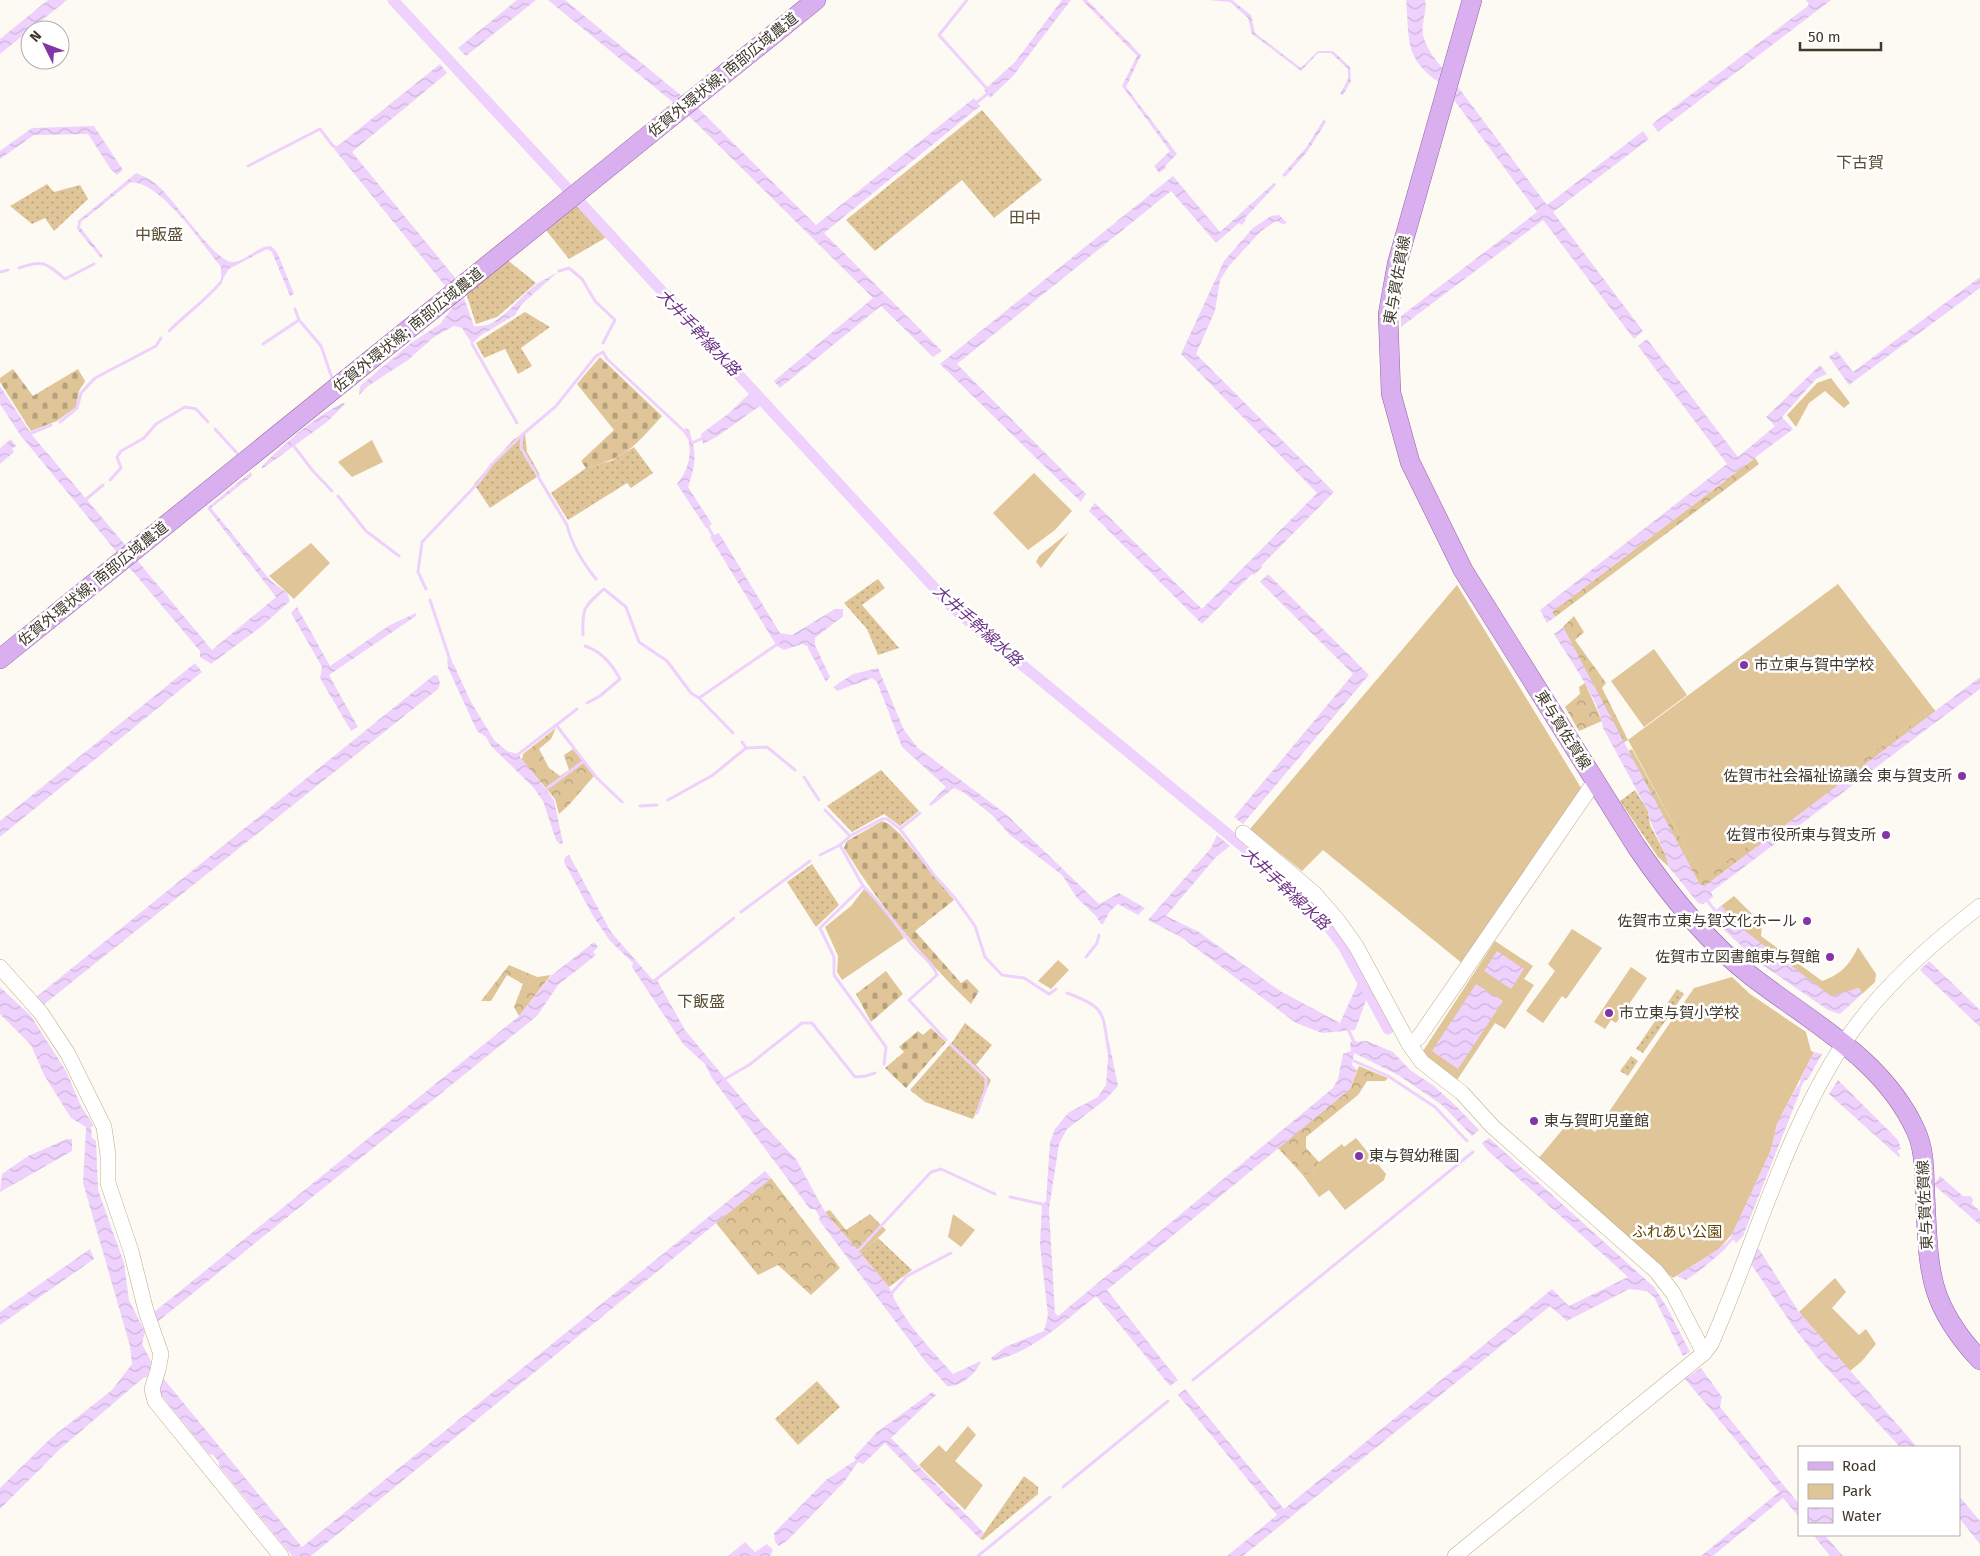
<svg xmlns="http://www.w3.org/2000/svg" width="1980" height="1556" viewBox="0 0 1980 1556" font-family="'Fira Sans','Noto Sans JP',sans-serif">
	<defs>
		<pattern id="grass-dots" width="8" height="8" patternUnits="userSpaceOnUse" patternTransform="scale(1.25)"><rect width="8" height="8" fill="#dfc598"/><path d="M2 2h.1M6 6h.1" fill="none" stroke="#b6a17c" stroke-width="1.8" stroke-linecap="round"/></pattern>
		<pattern id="forest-crowns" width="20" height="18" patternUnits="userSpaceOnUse" patternTransform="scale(1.25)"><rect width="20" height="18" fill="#dfc598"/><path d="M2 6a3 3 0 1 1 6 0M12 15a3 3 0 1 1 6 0" fill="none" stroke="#b6a17c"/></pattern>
		<pattern id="cemetery-stones" width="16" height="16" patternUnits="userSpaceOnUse" patternTransform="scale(1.25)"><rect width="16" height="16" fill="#dfc598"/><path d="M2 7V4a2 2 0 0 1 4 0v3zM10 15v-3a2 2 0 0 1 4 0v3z" fill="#b6a17c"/></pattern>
		<pattern id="water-waves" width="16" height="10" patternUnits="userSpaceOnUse" patternTransform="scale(1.25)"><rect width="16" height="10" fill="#eed2fd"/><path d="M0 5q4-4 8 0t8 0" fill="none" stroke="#cdb5d9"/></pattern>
	</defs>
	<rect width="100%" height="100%" fill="#fdfaf3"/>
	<g fill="url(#grass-dots)">
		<polygon points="982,110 1042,180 994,218 962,180 875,251 846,220"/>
		<polygon points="47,184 54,192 80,185 88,199 54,231 45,218 32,224 10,206"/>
		<polygon points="577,205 607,237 569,259 545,229"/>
		<polygon points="506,259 536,283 497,317 476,324 466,293"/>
		<polygon points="525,312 550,327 521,348 532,366 518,374 505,349 484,358 476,343"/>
		<polygon points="525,434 527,452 540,475 490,508 474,484 514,439"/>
		<polygon points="634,447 653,473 631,488 627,483 568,520 551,493 586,468 611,461"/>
		<polygon points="878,579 885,588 862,605 899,648 878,655 867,629 844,603"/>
		<polygon points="881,770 919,811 900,826 884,814 852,832 827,806"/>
		<polygon points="1635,790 1648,811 1650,825 1668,859 1668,866 1658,857 1620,801"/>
		<polygon points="812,864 839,905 816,927 787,882"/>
		<polygon points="1677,989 1684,994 1643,1053 1636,1049"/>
		<polygon points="965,1023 992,1045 976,1065 991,1080 973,1119 925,1102 910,1090 953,1041"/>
		<polygon points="1631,1056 1638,1061 1628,1076 1620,1071"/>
		<polygon points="878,1238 912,1270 889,1287 861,1254"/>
		<polygon points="817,1381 840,1407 798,1445 775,1419"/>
		<polygon points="1024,1476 1038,1487 1038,1494 983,1540 980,1539"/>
	</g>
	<g fill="url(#forest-crowns)">
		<polygon points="1755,458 1759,464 1555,617 1552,612"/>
		<polygon points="1574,616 1584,632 1575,640 1606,683 1602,688 1628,740 1623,743 1563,627"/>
		<polygon points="1585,683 1602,721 1579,731 1565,707 1580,694 1579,687"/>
		<polygon points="1933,708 1936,711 1705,886 1700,885 1628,751 1632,749 1703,878"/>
		<polygon points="556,728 551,739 539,749 549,768 560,776 569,770 564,755 573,749 594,776 568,806 559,814 555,799 522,760 523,754"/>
		<polygon points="509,965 537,977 551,975 519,1016 514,1007 523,984 507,975 491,1001 481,1001"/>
		<polygon points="1359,1066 1388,1078 1385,1081 1367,1081 1358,1095 1306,1137 1306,1148 1319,1162 1312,1174 1302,1174 1278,1148 1350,1089"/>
		<polygon points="771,1178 840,1268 811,1295 778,1265 758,1275 716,1223"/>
		<polygon points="830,1210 846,1230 870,1214 886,1230 861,1254 825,1212"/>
	</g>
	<g fill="url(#cemetery-stones)">
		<path d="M600 357 662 416C635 446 626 458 586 468L581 461 614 430 577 384Z"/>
		<polygon points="13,369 33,396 78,369 85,381 79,391 76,407 57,421 31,431 0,382 0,378"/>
		<path d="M882 821 889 824 900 834 954 900 915 931 961 983 967 979 979 991 971 1004C922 957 879 905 844 848L847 841Z"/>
		<polygon points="886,971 903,994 871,1022 856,994"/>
		<polygon points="931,1028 946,1042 906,1088 885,1068 904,1052 899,1047 918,1031 923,1035"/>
	</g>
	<g fill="#dfc598">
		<polygon points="1831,378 1850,403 1844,408 1825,391 1809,403 1796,427 1787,415 1817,383"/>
		<polygon points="372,440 383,462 352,477 338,462"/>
		<polygon points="1034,473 1072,511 1055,530 1028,550 993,513"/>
		<polygon points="1069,532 1041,568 1036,562 1039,556"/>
		<polygon points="311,543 330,563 294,599 269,576"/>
		<polygon points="1838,584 1933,708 1703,879 1628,740"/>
		<polygon points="1457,585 1583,791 1463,964 1323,850 1302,871 1250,829"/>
		<polygon points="1654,649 1687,695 1644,727 1611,681"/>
		<polygon points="864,889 881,905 904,938 842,980 837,972 838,956 825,927 851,906"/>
		<path d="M1734 896 1762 924 1761 936 1822 981C1841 974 1849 966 1858 947L1876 974 1875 982 1862 994 1859 988 1831 997 1744 931 1721 906Z"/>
		<polygon points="1572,929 1602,948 1566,999 1562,996 1543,1023 1526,1011 1555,971 1548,964"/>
		<polygon points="1495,941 1533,966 1524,979 1534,985 1505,1029 1495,1023 1457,1080 1429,1059 1423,1051"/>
		<polygon points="1058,960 1069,970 1051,989 1038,981"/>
		<polygon points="1631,967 1647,978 1616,1023 1611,1020 1605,1029 1594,1022"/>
		<polygon points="1732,977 1750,994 1806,1032 1811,1051 1814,1052 1777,1124 1771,1150 1733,1233 1719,1249 1673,1278 1538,1159 1573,1117 1595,1132 1694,988"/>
		<polygon points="1356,1138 1386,1174 1384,1180 1345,1210 1329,1190 1319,1197 1302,1174 1312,1174 1319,1162 1342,1144 1344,1147"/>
		<polygon points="953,1214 975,1230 961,1247 948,1237"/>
		<polygon points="1835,1278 1846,1292 1832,1308 1859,1335 1866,1329 1876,1344 1862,1361 1850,1371 1799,1312"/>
		<polygon points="968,1426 976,1435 955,1461 983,1485 965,1510 919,1465 939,1445 946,1452"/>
	</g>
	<g fill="url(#water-waves)">
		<polygon points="48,0 67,0 0,54 0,39"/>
		<polygon points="517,0 536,0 466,56 458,48"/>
		<polygon points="548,0 565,0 683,97 675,104"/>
		<polygon points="1062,0 1071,0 1013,76 990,98 984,90 1015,62"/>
		<polygon points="1082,0 1087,0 1141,55 1126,87 1177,154 1165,166 1166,168 1159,173 1154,166 1170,151 1122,86 1137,56"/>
		<polygon points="1208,0 1232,0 1251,15 1255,33 1301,68 1318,51 1333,51 1350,67 1351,81 1343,95 1340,94 1348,79 1348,69 1331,53 1318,53 1301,71 1252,34 1248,18 1230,2"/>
		<path d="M1406 0H1425C1427 9 1424 15 1423 24 1420 41 1434 58 1444 70L1440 83C1403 58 1410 40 1406 0Z"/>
		<polygon points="1806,0 1831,0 1658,132 1652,124 1809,5"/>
		<polygon points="440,64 447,73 352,152 457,280 447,288 334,149"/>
		<polygon points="1458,87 1547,205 1643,131 1649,139 1553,212 1643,331 1634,339 1543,220 1401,327 1401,316 1537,212 1454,100"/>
		<polygon points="974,98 980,106 824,233 942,351 933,357 881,306 780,388 774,381 873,298 688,115 697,107 816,225"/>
		<polygon points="1324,119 1326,122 1307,152 1285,177 1282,175 1306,148"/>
		<polygon points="94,126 123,170 117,175 110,168 88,134 34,135 0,159 0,151 32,128"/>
		<path d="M136 173C143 176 150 179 156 184 172 196 215 262 232 262 246 262 256 246 271 246L277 252 294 294 290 296 272 252 267 249 229 269 221 282V267C202 244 162 183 131 182L81 222 80 227 102 255 103 258 100 257 77 229 78 221Z"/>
		<polygon points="1173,176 1220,232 1274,183 1276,185 1245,218 1246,220 1242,225 1239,223 1216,243 1171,191 957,364 1086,494 1081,502 940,364"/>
		<polygon points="1279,215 1287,223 1283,224 1276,221 1261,231 1229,266 1220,280 1215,311 1196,354 1334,492 1261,566 1262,567 1254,575 1252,574 1202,624 1089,511 1095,503 1202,609 1317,493 1181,354 1224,261 1253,228 1271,216"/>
		<path d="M559 271 521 305 515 315 480 336 472 344 462 328 454 326 434 337 408 360 368 386 359 395 360 386 411 343 440 324 455 304 464 298 474 326C497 330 516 300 532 288 540 281 550 277 559 271Z"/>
		<polygon points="1980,277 1980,288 1849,385 1829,357 1837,351 1853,372"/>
		<polygon points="1647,339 1738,457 1775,426 1766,417 1820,365 1827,374 1816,379 1782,417 1793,429 1552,612 1555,617 1547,623 1540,610 1727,464 1638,346"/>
		<polygon points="0,386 32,435 127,547 119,555 21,436 0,404"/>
		<polygon points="750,393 761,405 718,436 703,444 701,434 728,414"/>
		<path d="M343 403 345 404 327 422 262 469V466C285 443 314 417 343 403Z"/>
		<path d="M685 428 689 430C697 454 696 463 688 487L712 524 706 528 677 484C691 467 693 449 685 428Z"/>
		<polygon points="11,439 16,446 12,449 14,452 0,464 0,448"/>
		<polygon points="251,472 252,476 211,508 271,581 287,593 290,601 262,626 211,664 200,657 200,651 129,567 137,560 212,650 276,597 207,508"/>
		<polygon points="719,533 780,633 792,635 835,609 843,609 843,616 815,638 815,645 830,677 826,682 807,646 802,644 784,650 776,645 710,537"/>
		<polygon points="1268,574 1369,675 1243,824 1234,817 1353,674 1260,582"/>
		<polygon points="297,607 330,666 390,625 416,613 416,616 329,675 358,727 351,731 320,678 322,667 291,613"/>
		<path d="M1563 627 1700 885 1705 886 1980 677V689L1711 892 1713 897 1703 904 1698 903 1668 866C1666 847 1651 831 1648 811L1603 728C1601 702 1568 657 1554 634Z"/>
		<polygon points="447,658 454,665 471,702 494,740 507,751 518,754 554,800 563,843 560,844 556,840 543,801 533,787 492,747 486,737 477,731 448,668"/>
		<polygon points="195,663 202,672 0,837 0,821"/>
		<polygon points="878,668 904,730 918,748 1006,814 1099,904 1119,893 1145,908 1138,915 1118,904 1110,911 1103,924 1101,924 1096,916 1077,898 1062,875 1010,835 992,815 963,792 954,788 931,806 929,804 946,787 902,747 877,682 872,678 837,691 833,687 853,674"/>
		<polygon points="434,675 438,676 440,684 438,689 42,1006 35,998"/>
		<polygon points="1217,835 1230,846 1216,857 1166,916 1199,932 1280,991 1340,1023 1358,983 1367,998 1355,1030 1322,1033 1296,1023 1181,937 1148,920 1211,848"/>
		<path d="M569 855 611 932 652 979 657 980 685 1030 763 1124 796 1159 825 1212 889 1287C902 1320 930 1348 953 1374L981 1361C977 1373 960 1388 947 1386L925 1361 819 1220 820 1218 815 1209H810L712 1078 705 1064 683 1044 632 967 633 963 610 941 593 916 564 862 565 857Z"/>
		<polygon points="1721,906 1745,931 1831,996 1859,988 1862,994 1840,1014 1828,1010 1761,964 1709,916"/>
		<polygon points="594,942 598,947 593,952 596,955 558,985 537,1016 156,1323 153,1313 519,1016 552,975"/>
		<polygon points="1497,951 1524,969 1511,989 1484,971"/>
		<polygon points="1929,961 1980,1010 1980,1027 1920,970"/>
		<polygon points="1476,984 1503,1001 1458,1069 1432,1051"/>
		<polygon points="0,987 31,1016 66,1071 81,1106 94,1126 91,1127 92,1138 96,1141 98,1190 124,1263 129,1300 145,1332 142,1344 152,1363 147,1377 143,1378 60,1449 0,1509 0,1488 51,1438 112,1390 132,1364 130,1346 83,1183 86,1127 71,1118 44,1075 31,1045 0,1014"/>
		<path d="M1367 1041 1393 1052 1410 1070 1434 1086 1457 1107 1479 1130 1472 1136 1442 1105 1398 1075 1354 1053 1352 1065 1357 1070 1350 1089 1107 1290 1178 1380 1170 1386 1096 1296C1063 1322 1035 1351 993 1361L991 1358 1005 1347 1044 1331 1048 1315 1040 1245 1042 1205 1046 1201 1050 1142 1055 1129 1068 1113 1098 1097 1106 1085 1109 1042 1118 1086 1105 1100 1067 1129 1059 1144 1049 1209 1055 1313 1058 1316 1333 1088 1338 1079 1343 1054 1351 1051 1350 1042Z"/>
		<polygon points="1814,1052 1822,1054 1808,1079 1803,1082 1800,1080"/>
		<polygon points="1838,1080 1898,1140 1901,1149 1897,1151 1900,1154 1899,1157 1829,1094"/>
		<polygon points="1797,1086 1801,1089 1743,1236 1736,1243 1731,1236 1771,1150 1777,1124"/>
		<polygon points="1489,1138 1654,1287 1668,1309 1690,1352 1683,1356 1654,1297 1647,1291 1629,1289 1567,1321 1550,1306 1243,1556 1227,1556 1277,1515 1178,1395 1185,1389 1284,1509 1552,1289 1569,1306 1628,1277 1487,1150 1482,1143"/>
		<polygon points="67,1139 72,1139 72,1151 0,1192 2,1174 28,1156"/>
		<polygon points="765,1171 771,1178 311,1556 292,1556 219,1466 219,1462 213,1455 209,1454 161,1395 159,1388 163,1378 302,1547"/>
		<polygon points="1940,1176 1963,1196 1970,1196 1973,1199 1972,1204 1980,1211 1980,1225 1934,1185"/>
		<path d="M1723 1244 1726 1248C1713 1260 1700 1271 1686 1280L1676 1276 1719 1249Z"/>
		<polygon points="90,1249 94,1259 0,1325 0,1312"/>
		<polygon points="1756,1249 1759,1249 1799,1312 1917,1447 1900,1447 1819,1360 1792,1325 1751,1264"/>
		<polygon points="1701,1368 1722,1397 1720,1407 1799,1504 1799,1517 1783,1498 1713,1556 1701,1556 1779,1492 1685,1379"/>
		<polygon points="932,1392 936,1395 891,1438 984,1533 980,1539 885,1443 863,1464 858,1462 844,1482 788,1540 779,1546 775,1542 774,1533 826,1480 856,1460 854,1457 877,1432"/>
		<polygon points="1959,1496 1980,1521 1980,1544 1959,1518"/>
		<polygon points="1813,1535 1825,1535 1843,1556 1830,1556"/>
		<polygon points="745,1542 755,1552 767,1544 773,1550 770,1556 728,1556"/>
	</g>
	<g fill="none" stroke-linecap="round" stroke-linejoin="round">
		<g stroke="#eed2fd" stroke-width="3">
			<polyline points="967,0 939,35 989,91"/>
			<polyline points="976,103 991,91"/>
			<polyline points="248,166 320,129 333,146 340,149"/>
			<path d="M19 268C43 259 46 263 65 279L94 264"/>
			<polyline points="559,271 569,268 582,279 595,301 615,320 603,343"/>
			<polyline points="0,272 8,270"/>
			<polyline points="295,309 299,320 321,346 332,378"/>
			<path d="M169 331C186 314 206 300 221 282"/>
			<polyline points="263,344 299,320"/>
			<polyline points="472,344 517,423"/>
			<polyline points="60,422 77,408 81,393 95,378 156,346 161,338"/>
			<polyline points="215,429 237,453"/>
			<polyline points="29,434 51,425"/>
			<path d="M522 436 521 448 567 525C572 546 583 563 596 579"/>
			<polyline points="692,443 705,437"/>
			<polyline points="293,445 313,471 332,491"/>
			<polyline points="110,480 121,468 117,457 121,451 144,438 156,424 185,407 196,409 208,422"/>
			<polyline points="338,496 366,531 399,556"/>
			<polyline points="84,501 103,485"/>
			<polyline points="707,525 715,539"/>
			<polyline points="426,589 418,572 422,542 479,482 492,464 522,435 556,406 596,356 603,352 607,359 684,431 691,441"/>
			<polyline points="430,600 451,663"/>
			<path d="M583 635C582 607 584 607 604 589L626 607 639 642 667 661 691 693 699 698 733 733"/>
			<path d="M585 646C601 651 612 664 620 679L600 696 587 703"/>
			<polyline points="699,698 776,645 779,645"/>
			<polyline points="557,726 596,777 622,802"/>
			<polyline points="742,742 746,748 767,747 795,770"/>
			<polyline points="516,756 577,709"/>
			<polyline points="804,777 819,800"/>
			<polyline points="542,792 584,761"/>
			<polyline points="668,800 713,775 746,748"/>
			<polyline points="640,806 657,805"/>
			<polyline points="825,810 850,836 882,819 887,819 900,829 934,875 955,898 975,926 985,957 1002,975 1024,978 1049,994 1056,989"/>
			<polyline points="900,829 920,813"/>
			<polyline points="850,836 840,845 863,886 820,928 834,957 834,975 886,1047 884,1064"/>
			<polyline points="820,855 840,845"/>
			<path d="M863 886C883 905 897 927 914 947 922 956 933 963 937 975L909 1000 946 1040"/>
			<polyline points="1706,899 1717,913"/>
			<polyline points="741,912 810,861"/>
			<polyline points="1086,957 1097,943 1099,935"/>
			<polyline points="654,981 734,918"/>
			<path d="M1067 993C1108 1008 1102 1013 1109 1053"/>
			<polyline points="1348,1029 1355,1044"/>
			<polyline points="951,1045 986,1078 986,1088 977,1113"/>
			<polyline points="1354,1061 1388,1076 1435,1107 1467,1141"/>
			<polyline points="723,1080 749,1065 802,1023 812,1023 855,1077 866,1076 875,1073"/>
			<polyline points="1797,1092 1803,1080"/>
			<polyline points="1010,1197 1046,1205"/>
			<polyline points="1723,1248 1734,1237"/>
			<polyline points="855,1254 931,1172 941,1169 995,1194"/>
			<polyline points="889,1296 907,1276 951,1253"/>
			<polyline points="1193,1380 1473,1152"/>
			<polyline points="1063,1487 1168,1401"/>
			<polyline points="978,1556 1050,1497"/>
		</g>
		<g stroke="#eed2fd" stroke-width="11">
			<polyline points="393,0 567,188"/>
			<polyline points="580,202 953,608 1268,867 1321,917 1343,946 1388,1029"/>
		</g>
		<g stroke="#beac8d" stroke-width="16">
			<g id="minor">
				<polyline points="1243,833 1314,893 1339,922 1356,946 1409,1044 1422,1062 1462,1093 1493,1127 1656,1271 1673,1293 1704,1353"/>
				<polyline points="0,967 41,1013 68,1054 104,1127 108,1155 108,1183 131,1251 146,1311 161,1354 158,1370 152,1389 155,1401 281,1556"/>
				<polyline points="1409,1044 1419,1037 1595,781"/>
				<path d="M1455 1556 1704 1353 1711 1344C1755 1244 1784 1135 1844 1043 1877 992 1932 943 1980 906"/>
			</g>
		</g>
		<g stroke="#9463a4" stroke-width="20">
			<g id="major">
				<path d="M1472 0 1397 264 1388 314 1391 393 1410 462 1463 570 1636 846C1668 893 1705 940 1750 975 1810 1022 1883 1058 1916 1131 1925 1151 1924 1172 1925 1194 1929 1269 1926 1302 1980 1360"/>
				<polyline points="0,659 816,0"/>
			</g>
		</g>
		<use href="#minor" stroke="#fff" stroke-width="15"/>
		<use href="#major" stroke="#daafef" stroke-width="19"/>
	</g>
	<g fill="#8335a5" stroke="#fff" stroke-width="2">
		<circle cx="1744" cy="665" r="5"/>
		<circle cx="1962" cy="776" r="5"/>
		<circle cx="1886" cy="835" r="5"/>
		<circle cx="1807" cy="921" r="5"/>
		<circle cx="1830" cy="957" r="5"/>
		<circle cx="1609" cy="1013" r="5"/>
		<circle cx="1534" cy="1121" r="5"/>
		<circle cx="1359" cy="1156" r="5"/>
	</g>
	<g text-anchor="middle" stroke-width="5" stroke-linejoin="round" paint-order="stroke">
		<g font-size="15" fill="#3f382b" stroke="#fff">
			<text transform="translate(723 75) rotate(-39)" y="5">佐賀外環状線; 南部広域農道</text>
			<text transform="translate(1397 280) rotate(-80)" y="5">東与賀佐賀線</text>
			<text transform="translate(408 330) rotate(-39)" y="5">佐賀外環状線; 南部広域農道</text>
			<text transform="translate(93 584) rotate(-39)" y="5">佐賀外環状線; 南部広域農道</text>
			<text transform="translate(1563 730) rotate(58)" y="5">東与賀佐賀線</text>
			<text transform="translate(1925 1205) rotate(-93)" y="5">東与賀佐賀線</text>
		</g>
		<g font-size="15" fill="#3f382b" stroke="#fff" text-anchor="start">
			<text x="1754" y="670">市立東与賀中学校</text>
			<text x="1952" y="781" text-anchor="end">佐賀市社会福祉協議会 東与賀支所</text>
			<text x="1876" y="840" text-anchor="end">佐賀市役所東与賀支所</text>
			<text x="1797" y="926" text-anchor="end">佐賀市立東与賀文化ホール</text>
			<text x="1820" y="962" text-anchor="end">佐賀市立図書館東与賀館</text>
			<text x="1619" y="1018">市立東与賀小学校</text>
			<text x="1544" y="1126">東与賀町児童館</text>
			<text x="1369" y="1161">東与賀幼稚園</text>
		</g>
		<g font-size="15" fill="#604402" stroke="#fff">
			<text x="1677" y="1237">ふれあい公園</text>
		</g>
		<g font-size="16" fill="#5b4b2f" stroke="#fff">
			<text x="1860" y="168">下古賀</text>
			<text x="1025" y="223">田中</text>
			<text x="159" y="240">中飯盛</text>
			<text x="701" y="1007">下飯盛</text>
		</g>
		<g font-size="16" font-style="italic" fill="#6b3385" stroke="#fff">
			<text transform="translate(699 332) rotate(47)" y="6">大井手幹線水路</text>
			<text transform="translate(978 625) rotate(42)" y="6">大井手幹線水路</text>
			<text transform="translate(1286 888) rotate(43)" y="6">大井手幹線水路</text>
		</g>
	</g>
	<rect x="1798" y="1446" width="162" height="90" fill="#ffffff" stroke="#b2afaa"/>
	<rect x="1808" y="1462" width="25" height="8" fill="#daafef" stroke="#b2afaa"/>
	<text x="1842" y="1471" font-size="15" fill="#3f382b">Road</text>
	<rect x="1808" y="1484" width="25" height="15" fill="#dfc598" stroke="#b2afaa"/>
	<text x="1842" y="1496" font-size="15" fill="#3f382b">Park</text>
	<rect x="1808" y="1508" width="25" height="15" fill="url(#water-waves)" stroke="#b2afaa"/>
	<text x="1842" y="1521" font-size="15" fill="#3f382b">Water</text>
	<g transform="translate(45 45) rotate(312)"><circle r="24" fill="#ffffff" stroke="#b2afaa"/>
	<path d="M0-4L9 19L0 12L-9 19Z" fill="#8335a5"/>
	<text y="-8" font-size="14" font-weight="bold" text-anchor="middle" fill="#3f382b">N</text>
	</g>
	<path d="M1800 42v8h81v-8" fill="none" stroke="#3f382b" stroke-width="2.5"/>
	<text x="1808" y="42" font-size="15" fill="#3f382b" stroke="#ffffff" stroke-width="4" paint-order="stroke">50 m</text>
</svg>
